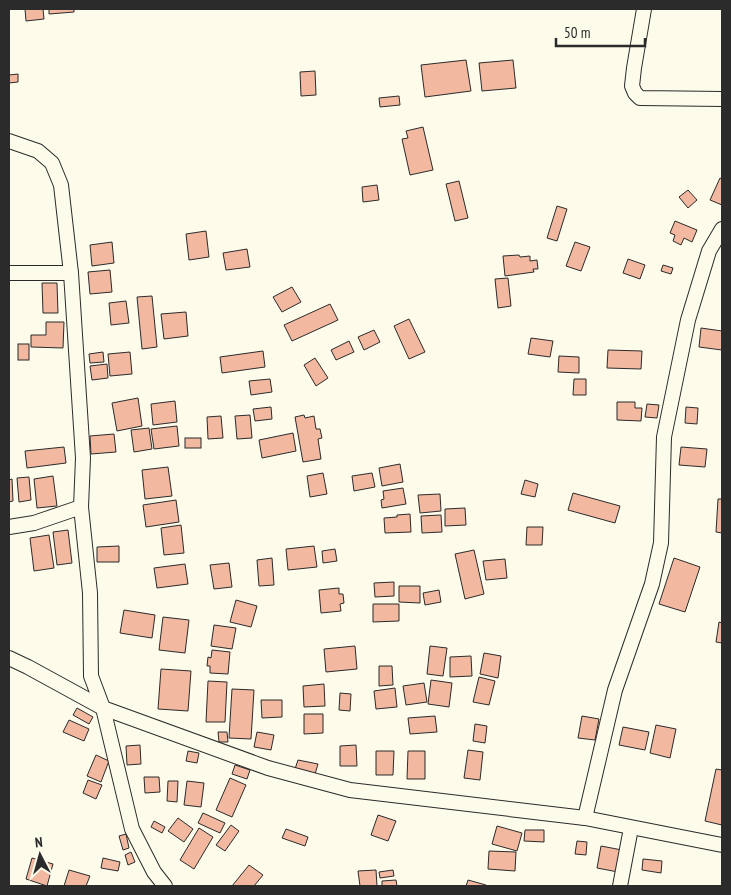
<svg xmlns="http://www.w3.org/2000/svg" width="731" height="895" viewBox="0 0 731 895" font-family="'PT Sans Narrow',sans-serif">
	<rect width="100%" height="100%" fill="#fdfbea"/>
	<g fill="#f2b8a0" stroke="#2b2b2b">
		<polygon points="25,9 43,9 44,19 26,21"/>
		<polygon points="49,9 74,9 74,12 49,14"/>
		<polygon points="466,60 471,91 425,97 421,65"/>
		<polygon points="513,60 516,88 482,91 479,63"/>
		<polygon points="315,71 316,95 301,96 300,72"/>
		<polygon points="18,74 18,82 9,83 9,75"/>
		<polygon points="399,96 400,105 380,107 379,98"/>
		<polygon points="423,127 433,170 410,175 402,139 408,138 406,131"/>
		<polygon points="720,178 722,179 722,205 710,200"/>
		<polygon points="459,181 468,218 455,221 446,184"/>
		<polygon points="377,185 379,200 363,202 362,187"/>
		<polygon points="688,190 697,200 688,208 679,197"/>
		<polygon points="557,206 567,209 557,241 547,238"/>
		<polygon points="675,221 697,230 692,242 684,238 681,245 673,241 675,235 670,233"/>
		<polygon points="206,231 209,257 189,260 186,234"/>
		<polygon points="112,242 114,263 92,266 90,245"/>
		<polygon points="575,242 590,247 581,271 566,266"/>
		<polygon points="247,249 250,267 226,270 223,253"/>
		<polygon points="519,255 520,257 530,256 530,261 537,260 538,269 533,269 534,272 505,276 503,256"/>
		<polygon points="628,259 645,265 640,279 623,273"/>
		<polygon points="663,265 673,268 671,274 661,271"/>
		<polygon points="110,270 112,292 90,294 88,272"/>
		<polygon points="508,278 511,306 498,308 495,279"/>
		<polygon points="42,283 57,283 58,313 43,313"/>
		<polygon points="292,287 301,302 282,312 273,297"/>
		<polygon points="152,296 157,347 142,349 137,297"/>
		<polygon points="126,301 129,323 111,325 109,303"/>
		<polygon points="330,304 338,320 292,341 284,325"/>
		<polygon points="186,312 188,336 164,339 161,314"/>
		<polygon points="409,319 425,352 409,359 394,326"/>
		<polygon points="46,322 64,322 63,348 31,347 31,335 46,335"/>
		<polygon points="701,328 722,331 722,350 699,347"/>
		<polygon points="374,330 380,342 364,350 358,337"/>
		<polygon points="531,338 553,341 550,357 528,354"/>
		<polygon points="349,341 354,352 336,360 331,350"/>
		<rect x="18" y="344" width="11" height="16"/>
		<polygon points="608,350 642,351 641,369 607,368"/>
		<polygon points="263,351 265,367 222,373 220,357"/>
		<polygon points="103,352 104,362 90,363 89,354"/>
		<polygon points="130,352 132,374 110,376 108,354"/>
		<polygon points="559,356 579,357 579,373 558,372"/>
		<polygon points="315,358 328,378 316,386 304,365"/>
		<polygon points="107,364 108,378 92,380 90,366"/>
		<polygon points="270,379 272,392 251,395 249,381"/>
		<polygon points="574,379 586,379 586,395 573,395"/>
		<polygon points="138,398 142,426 117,431 112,403"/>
		<polygon points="175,401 177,422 153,425 151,404"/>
		<polygon points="617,402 635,402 635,408 642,408 641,421 617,420"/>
		<polygon points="647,404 659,405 657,418 645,417"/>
		<polygon points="271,407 272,419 255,421 253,409"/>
		<polygon points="686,407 698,408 697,424 685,423"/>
		<polygon points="250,415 252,438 237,439 235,416"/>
		<polygon points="304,415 305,418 314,416 316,429 320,429 322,438 318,439 321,459 303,462 295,417"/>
		<polygon points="221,416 223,438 208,439 207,417"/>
		<polygon points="177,426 179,446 154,449 151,429"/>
		<polygon points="149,428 152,449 134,452 131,430"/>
		<polygon points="293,433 296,451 262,458 259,440"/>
		<polygon points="114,434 116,452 91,454 90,436"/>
		<rect x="185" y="438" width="16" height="10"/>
		<polygon points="64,447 66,463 27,468 25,451"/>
		<polygon points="681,447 707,449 705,467 679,465"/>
		<polygon points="400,464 403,482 382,486 379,468"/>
		<polygon points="168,467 172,496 145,499 142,470"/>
		<polygon points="323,473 327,494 310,497 307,476"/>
		<polygon points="372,473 375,487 354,491 352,476"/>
		<polygon points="53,476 57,506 37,508 34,479"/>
		<polygon points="29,477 31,500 19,502 17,478"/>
		<polygon points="12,479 13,501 9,502 9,480"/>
		<polygon points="525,480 538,484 535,497 521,494"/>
		<polygon points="403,488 406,504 382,508 381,500 384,499 383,491"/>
		<polygon points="573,493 620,506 615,523 568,510"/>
		<polygon points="440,494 441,511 420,513 418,495"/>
		<polygon points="718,499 722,499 722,533 716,532"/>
		<polygon points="176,500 179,522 146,527 143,505"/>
		<polygon points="465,508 466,525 445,526 445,509"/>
		<polygon points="410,514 411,532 385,533 384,518 397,517 397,515"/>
		<polygon points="441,515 442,532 422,533 421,516"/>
		<polygon points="181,525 184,553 164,555 161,528"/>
		<polygon points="527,527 543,527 542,545 526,545"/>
		<polygon points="68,530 72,563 57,565 53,532"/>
		<polygon points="49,535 54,568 34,571 30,538"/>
		<polygon points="119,546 119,562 97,562 97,547"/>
		<polygon points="314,546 317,567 288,570 286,549"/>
		<polygon points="335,549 337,561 323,563 322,551"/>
		<polygon points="474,550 484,594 465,599 455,554"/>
		<polygon points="272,558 274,585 259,586 257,560"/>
		<polygon points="674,558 700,567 685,612 659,604"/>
		<polygon points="505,559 507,578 486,580 483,561"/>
		<polygon points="229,563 232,587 214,589 210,565"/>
		<polygon points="185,564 188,584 157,588 154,568"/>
		<polygon points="394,582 394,596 375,597 374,583"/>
		<polygon points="399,586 420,586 420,603 399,602"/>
		<polygon points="339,588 339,594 343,594 344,603 340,604 341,611 321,613 319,590"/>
		<polygon points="439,590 441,602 425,605 423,593"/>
		<polygon points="236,600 257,606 251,627 230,622"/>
		<polygon points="373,604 399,604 399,621 373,622"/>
		<polygon points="124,610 155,615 152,638 120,633"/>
		<polygon points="163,617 189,620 185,653 159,650"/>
		<polygon points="719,622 722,623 722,643 716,642"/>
		<polygon points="214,625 236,628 232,649 211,646"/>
		<polygon points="355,646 357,669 326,672 324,649"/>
		<polygon points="430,646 447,648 443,676 427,674"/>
		<polygon points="212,650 230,652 228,674 210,673 210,666 207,666 208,657 211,658"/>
		<polygon points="484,653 501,656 498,678 480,674"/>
		<polygon points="471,656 472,676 450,677 450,657"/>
		<polygon points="379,666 392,666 393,685 379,686"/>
		<polygon points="161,669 191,671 188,711 158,709"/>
		<polygon points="479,677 495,681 489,705 473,702"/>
		<polygon points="431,680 452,683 449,707 428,704"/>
		<polygon points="208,681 227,682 225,722 206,722"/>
		<polygon points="424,683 427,702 406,705 403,686"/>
		<polygon points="324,684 325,706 304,707 303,686"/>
		<polygon points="395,688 397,707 376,709 374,691"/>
		<polygon points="232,689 254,690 251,739 229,738"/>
		<polygon points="340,693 351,694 350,711 339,710"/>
		<polygon points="261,700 282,700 282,717 262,718"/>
		<polygon points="77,708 93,717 89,724 73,715"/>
		<polygon points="304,714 323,714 323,733 304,734"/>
		<polygon points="435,716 437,732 410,734 408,718"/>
		<polygon points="582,716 599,719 595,740 578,738"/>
		<polygon points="69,720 89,729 84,741 63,732"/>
		<polygon points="475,724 487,726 485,743 473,741"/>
		<polygon points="656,725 676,729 670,758 650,753"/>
		<polygon points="623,727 649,732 645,750 619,745"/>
		<polygon points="218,732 227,732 228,742 219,742"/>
		<polygon points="257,732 274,735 271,750 254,747"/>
		<polygon points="140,745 141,764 127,765 126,746"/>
		<polygon points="356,745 357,766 340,766 340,746"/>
		<polygon points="468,750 483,752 480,780 464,778"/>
		<polygon points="188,751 199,753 197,763 186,761"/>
		<polygon points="376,751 394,751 393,775 376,775"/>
		<polygon points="408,751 425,751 425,779 407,779"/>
		<polygon points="96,755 109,761 101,782 87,776"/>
		<polygon points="298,760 318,764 315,774 295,769"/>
		<polygon points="235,765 250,770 247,779 232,774"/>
		<polygon points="716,769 722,770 722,825 705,821"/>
		<polygon points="144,777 159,777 160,792 145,793"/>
		<polygon points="230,778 246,785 232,817 216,810"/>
		<polygon points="88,780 102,785 96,799 83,793"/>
		<polygon points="168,781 178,781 177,802 167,801"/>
		<polygon points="187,781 204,783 201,807 184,805"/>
		<polygon points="203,813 225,823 220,833 198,823"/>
		<polygon points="378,815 396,821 388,841 371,835"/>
		<polygon points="178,818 193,829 184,842 168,831"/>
		<polygon points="154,821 165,827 162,833 151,827"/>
		<polygon points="231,825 239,831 225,851 216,845"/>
		<polygon points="497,826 522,833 517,851 492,844"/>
		<polygon points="199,828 213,837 194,869 180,860"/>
		<polygon points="286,829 308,837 305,846 282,838"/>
		<polygon points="525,830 544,830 544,842 524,841"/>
		<polygon points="126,834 129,848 123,850 119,836"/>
		<polygon points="577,841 587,842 586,855 575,854"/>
		<polygon points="601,846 622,850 618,872 597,868"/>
		<polygon points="489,851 516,852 515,871 488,869"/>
		<polygon points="131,852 135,862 128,865 125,855"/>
		<polygon points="32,858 53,864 47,886 26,879"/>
		<polygon points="103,858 120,862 118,871 101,868"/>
		<polygon points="643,859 662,861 661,873 642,870"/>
		<polygon points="249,865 263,875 254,886 232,886"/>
		<polygon points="69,870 90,876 86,886 64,886"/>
		<polygon points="376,870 377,886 360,886 358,871"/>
		<polygon points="393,870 394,876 380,878 379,872"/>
		<polygon points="396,880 397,886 382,886 382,881"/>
		<polygon points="468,880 486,885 486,886 466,886"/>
	</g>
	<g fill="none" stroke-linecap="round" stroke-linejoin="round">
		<g stroke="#2b2b2b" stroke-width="16">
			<g id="minor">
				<polyline points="644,9 634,68 632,86 635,93 640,98 722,99"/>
				<polyline points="9,141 38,151 52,163 61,185 71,273 83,458 81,507 90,593 91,676 103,708 132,829 154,872 165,886"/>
				<polyline points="9,273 71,273"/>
				<polyline points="9,527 34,523 81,507"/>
				<polyline points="9,658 28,667 103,708 268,768 350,790 585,818 722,845"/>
				<polyline points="585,818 615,690 652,584 661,543 664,437 688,320 709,251 722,229"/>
				<polyline points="620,886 631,828"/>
			</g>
		</g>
		<use href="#minor" stroke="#fdfbea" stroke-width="14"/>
	</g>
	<rect width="731" height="895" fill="none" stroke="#2b2b2b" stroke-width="20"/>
	<g transform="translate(40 855) rotate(354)" stroke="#fdfbea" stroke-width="4" paint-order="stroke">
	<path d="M0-4L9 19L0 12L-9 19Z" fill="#2b2b2b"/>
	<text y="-8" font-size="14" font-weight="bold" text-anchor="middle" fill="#2b2b2b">N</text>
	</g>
	<path d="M556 38v8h89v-8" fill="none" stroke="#2b2b2b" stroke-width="2.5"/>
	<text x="564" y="38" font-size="15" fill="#2b2b2b" stroke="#fdfbea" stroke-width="4" paint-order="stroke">50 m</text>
</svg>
